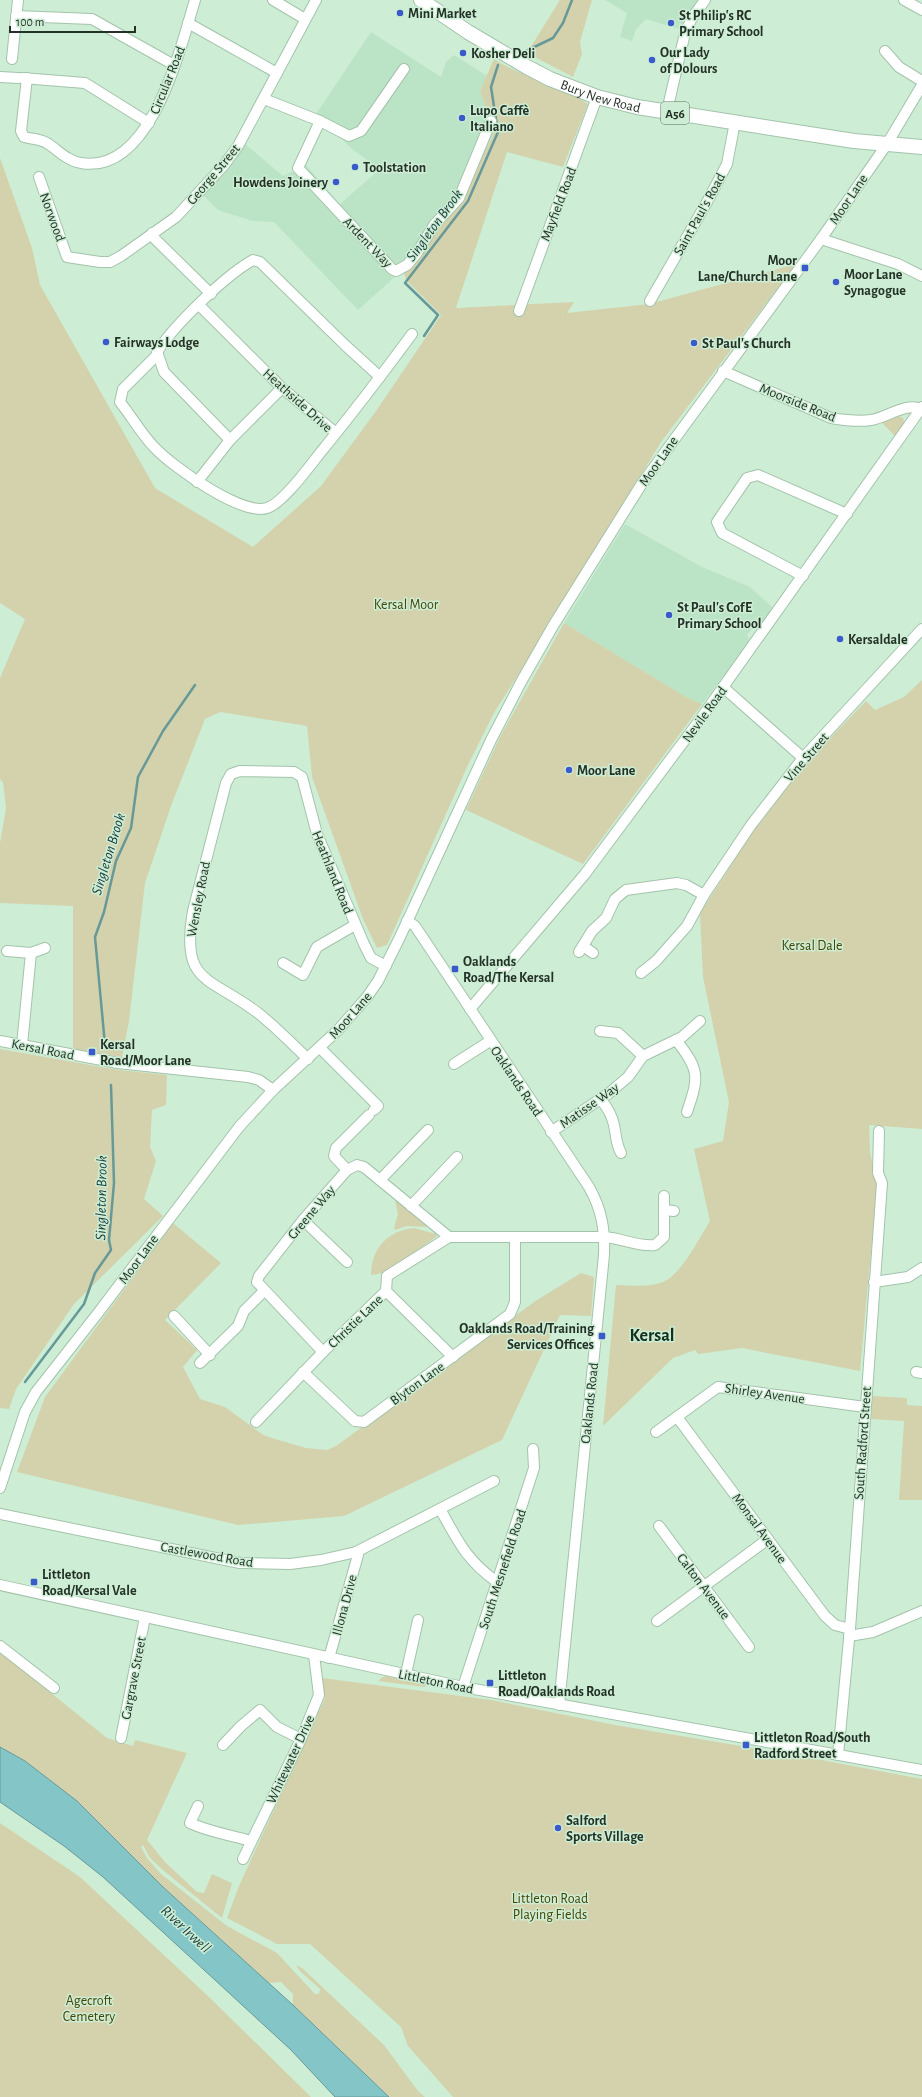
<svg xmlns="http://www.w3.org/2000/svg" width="922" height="2097" viewBox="0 0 922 2097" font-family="'Alegreya Sans',sans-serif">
	<rect width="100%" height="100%" fill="#cdeed5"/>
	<g fill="#bbe3c5">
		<polygon points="605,0 700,0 679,29 646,19 636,29 632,41 620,37 627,13"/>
		<polygon points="371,32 441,77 446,62 454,55 487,76 480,91 495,131 462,198 405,268 358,310 274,222 253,221 218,210 203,195 245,144 283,176 306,165 340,204 380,169 352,149 316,114"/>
		<polygon points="625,524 702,567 750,587 772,607 764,622 757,623 747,635 750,642 702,704 686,697 564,623"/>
	</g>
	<g fill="#d3d2ac">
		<polygon points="560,0 592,0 580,42 582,54 573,77 527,53"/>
		<path d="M494 59C523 78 560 84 588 104L563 167 507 152 456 308 574 302 567 313 649 304 796 264 661 442 586 567 494 713 468 765 387 945 377 948 363 919 312 777 307 726 220 712 205 719 171 806 145 883 129 1021 122 1057 73 1050V906L0 903V843L6 808 3 782 0 779V678L25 619 0 603V158L32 248 40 285 155 488 253 547 321 486 376 411 441 315 406 280 403 270 462 198 495 131 480 91Z"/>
		<polygon points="898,416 903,418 905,425 896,437 881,422"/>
		<polygon points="564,623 686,697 702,704 583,864 466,810 501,735"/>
		<path d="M922 680V1129L869 1125 870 1152 877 1185 860 1371 742 1348 698 1354 695 1350 673 1358 603 1426 616 1285C631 1285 648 1288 663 1282 682 1274 699 1238 710 1221L694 1149 723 1141 729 1102 703 977 700 913 755 829 808 761 866 701 875 710 904 697Z"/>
		<polygon points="0,1049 119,1070 167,1075 166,1105 152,1110 150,1147 156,1161 144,1199 163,1216 74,1304 16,1389 9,1409 0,1408"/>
		<polygon points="395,1200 428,1227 407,1226 395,1230 394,1228 398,1214"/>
		<polygon points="173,1223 221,1263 165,1320 197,1350 183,1367 200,1399 225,1407 263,1435 275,1439 306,1448 327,1450 336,1446 537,1300 581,1273 594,1277 591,1316 560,1315 502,1440 344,1516 238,1525 17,1472 45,1397"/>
		<path d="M414 1228 436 1234 437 1236 388 1272 371 1275C371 1249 388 1230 414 1228Z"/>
		<polygon points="872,1396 907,1398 907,1405 922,1406 922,1500 899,1500 904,1421 871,1419"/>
		<polygon points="0,1652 107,1738 133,1746 135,1740 187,1753 147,1840 165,1862 197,1892 204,1893 212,1874 232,1883 222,1918 164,1871 150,1858 143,1845 141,1847 147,1858 161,1874 227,1926 277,1953 315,1994 319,1994 320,1989 300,1971 296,1965 302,1968 384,2045 418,2091 425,2097 389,2097 293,2005 293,1994 281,1982 269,1983 163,1887 77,1801 25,1761 0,1747"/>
		<polygon points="387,1676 390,1677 426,1684 425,1687 378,1681 383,1677"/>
		<polygon points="322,1678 491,1700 615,1725 795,1755 922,1779 922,2097 453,2097 408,2046 401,2027 310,1944 277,1944 227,1918 239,1886 325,1698"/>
		<polygon points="0,1823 80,1877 209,1997 311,2097 0,2097"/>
	</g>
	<polygon fill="#84c6c8" stroke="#679998" points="0,1747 25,1761 77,1801 163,1887 293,2005 389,2097 335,2097 291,2050 103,1877 64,1846 0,1802"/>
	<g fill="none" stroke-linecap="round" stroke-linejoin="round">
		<g stroke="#679998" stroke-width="2.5">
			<polyline points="526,51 553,38 563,23 572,0"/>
			<polyline points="424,336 438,315 405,283 468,201 498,132 491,87 498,65"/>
			<polyline points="105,1045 95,937 104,912 116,861 131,828 138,777 163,731 195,685"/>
			<polyline points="25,1382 84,1304 95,1273 111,1250 109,1240 114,1183 111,1085"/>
		</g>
		<g stroke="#a3c3ab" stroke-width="12">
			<g id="minor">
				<polyline points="273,0 305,19"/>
				<polyline points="904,0 922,10"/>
				<polyline points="16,16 92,19 174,65"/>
				<polyline points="188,23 277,73"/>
				<polyline points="885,51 899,67 922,81"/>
				<polyline points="12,59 18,0"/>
				<polyline points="0,77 18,78"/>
				<polyline points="22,78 85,83 149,123"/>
				<path d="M27 78 21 131 24 137C32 139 40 139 47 143 58 150 67 161 81 163 151 175 180 49 195 0"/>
				<polyline points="264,99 320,121 349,136 361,131 404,69"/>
				<polyline points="667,111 685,33 692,18 705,0"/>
				<polyline points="320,121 298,168 392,269 396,271 407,265 417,253 434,225 459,198 491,121"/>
				<polyline points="39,177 67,257 100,262 110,262 121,256 176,217 224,165 238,146 316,0"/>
				<polyline points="152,233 155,239 211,294"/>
				<polyline points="821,239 898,264 922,276"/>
				<polyline points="650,301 707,202 727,164 735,122"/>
				<polyline points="199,305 282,388 336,433"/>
				<polyline points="519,311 597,97"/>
				<path d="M158 354 123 389 120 402C132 417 142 435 155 448 173 467 242 516 267 508 284 503 313 461 325 447 355 410 384 372 412 334"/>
				<path d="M723 371 831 418C844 420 857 422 871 420 886 418 906 402 921 409"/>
				<path d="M230 440 164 372 157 352C174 325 226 275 253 260L260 262 346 346 380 377"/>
				<polyline points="197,482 230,440 282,388"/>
				<polyline points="803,576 722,533 717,522 747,478 758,475 847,514"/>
				<polyline points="723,687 803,758"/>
				<path d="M407 921 415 926 589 1187C602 1210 605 1230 604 1255L559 1705"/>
				<polyline points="583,946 593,953"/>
				<polyline points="7,951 31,953 22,1045"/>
				<polyline points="579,952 592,931 606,918 615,899 626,890 677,883 686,885 704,895"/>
				<polyline points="31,953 45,948"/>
				<polyline points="283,963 303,975 317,947 355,925"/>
				<polyline points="641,973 656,961 687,926 704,895 751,825 803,758 922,629"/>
				<polyline points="470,1009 585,874 699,721 922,407"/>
				<polyline points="600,1031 618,1033 643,1056"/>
				<path d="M676 1040C700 1070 699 1077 687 1112"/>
				<polyline points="0,1041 118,1063 248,1077 259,1080 273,1090"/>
				<polyline points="320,1048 378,1106 374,1110"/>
				<path d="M308 1059C292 1044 276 1027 258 1013 210 976 180 985 193 911L226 783 231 774 240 771 294 772 302 777 317 834 364 944 371 958 386 966"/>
				<polyline points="454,1064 490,1041"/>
				<path d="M601 1099C604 1104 609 1110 611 1116 617 1128 614 1141 621 1153"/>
				<polyline points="551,1132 608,1094 628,1077 643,1056 682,1037 700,1021"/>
				<polyline points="347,1170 334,1156 336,1148 369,1115"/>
				<polyline points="380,1180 428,1130"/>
				<polyline points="411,1206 457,1157"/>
				<polyline points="664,1210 674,1211"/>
				<polyline points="303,1220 347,1262"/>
				<polyline points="874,1282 908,1277 922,1268"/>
				<polyline points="386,1291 453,1357"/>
				<polyline points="174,1316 210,1355"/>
				<polyline points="323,1352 257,1282 259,1276 303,1220 347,1170 357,1165 364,1167 449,1237"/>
				<polyline points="200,1363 238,1326 244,1311 264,1291"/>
				<polyline points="303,1372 355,1421 364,1422 510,1314 515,1302 515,1237"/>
				<polyline points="916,1372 922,1373"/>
				<polyline points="677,1417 825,1616 835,1625 850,1629"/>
				<path d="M256 1422 323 1352 386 1291 387 1276 449 1237H604C622 1238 637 1247 655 1245L664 1237V1196"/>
				<polyline points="656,1432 718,1387 865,1407"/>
				<polyline points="0,1488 25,1412 36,1392 98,1313 239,1127 273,1090 338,1030 367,997 378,981 400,937 491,740 521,682 553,626 641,485 821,239 887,144 922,85"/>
				<path d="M440 1509C458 1541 466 1560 497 1582"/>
				<polyline points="0,1514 240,1563 290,1564 321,1560 356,1552 494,1481"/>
				<polyline points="659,1526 749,1647"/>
				<polyline points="0,1585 463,1687 922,1770"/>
				<polyline points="657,1621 768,1539"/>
				<polyline points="849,1636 873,1632 922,1611"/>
				<polyline points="0,1646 54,1688"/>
				<polyline points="329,1658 358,1555 356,1552"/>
				<polyline points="406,1674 418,1620"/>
				<polyline points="463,1687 534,1468 533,1449"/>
				<polyline points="121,1738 145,1617"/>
				<polyline points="223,1745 241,1726 260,1710 277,1727 301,1739"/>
				<polyline points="838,1755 850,1629 882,1183 878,1173 879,1131"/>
				<path d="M198 1806 190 1823C209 1832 231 1835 251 1841"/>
				<polyline points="243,1859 301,1739 319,1695 314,1655"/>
			</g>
		</g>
		<g stroke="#a3c3ab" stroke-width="16">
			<g id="highway">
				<path id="s1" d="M421 0 468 32 527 67 550 79 597 97 637 107 854 141 922 147"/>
			</g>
		</g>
		<use href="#minor" stroke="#fff" stroke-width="10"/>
		<use href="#highway" stroke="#fff" stroke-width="14"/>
	</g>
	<g fill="#3a59cb" stroke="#cdeed5" stroke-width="1.5">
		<circle cx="400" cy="13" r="4"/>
		<circle cx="671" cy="23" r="4"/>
		<circle cx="463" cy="53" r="4"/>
		<circle cx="652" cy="60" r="4"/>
		<circle cx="462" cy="118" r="4"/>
		<circle cx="355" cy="167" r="4"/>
		<circle cx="336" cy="182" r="4"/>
		<rect x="801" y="264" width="8" height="8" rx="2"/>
		<circle cx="836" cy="282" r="4"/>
		<circle cx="106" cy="342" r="4"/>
		<circle cx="694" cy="343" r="4"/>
		<circle cx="669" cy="615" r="4"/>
		<circle cx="840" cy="639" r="4"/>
		<circle cx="569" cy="770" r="4"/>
		<rect x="451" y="965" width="8" height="8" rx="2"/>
		<rect x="88" y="1048" width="8" height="8" rx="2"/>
		<rect x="598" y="1332" width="8" height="8" rx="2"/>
		<rect x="30" y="1578" width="8" height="8" rx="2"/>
		<rect x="486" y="1679" width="8" height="8" rx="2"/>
		<rect x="742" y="1741" width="8" height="8" rx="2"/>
		<circle cx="558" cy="1828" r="4"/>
	</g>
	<g text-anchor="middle" stroke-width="3" stroke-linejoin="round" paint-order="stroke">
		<rect fill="#cdeed5" stroke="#576a5b" stroke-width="1" x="661" y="102" width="28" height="22" rx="3"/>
		<g font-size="13" font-weight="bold" fill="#243127">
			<text x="675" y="118">A56</text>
		</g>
		<g font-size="14" font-weight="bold" fill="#243127" stroke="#cdeed5" text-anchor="start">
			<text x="408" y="18">Mini Market</text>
			<text x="679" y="20">St Philip's RC<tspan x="679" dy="16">Primary School</tspan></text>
			<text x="660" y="57">Our Lady<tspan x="660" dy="16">of Dolours</tspan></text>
			<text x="471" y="58">Kosher Deli</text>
			<text x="470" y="115">Lupo Caffè<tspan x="470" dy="16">Italiano</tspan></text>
			<text x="363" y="172">Toolstation</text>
			<text x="328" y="187" text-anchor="end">Howdens Joinery</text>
			<text x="797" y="265" text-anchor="end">Moor<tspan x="797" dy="16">Lane/Church Lane</tspan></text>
			<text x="844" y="279">Moor Lane<tspan x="844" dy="16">Synagogue</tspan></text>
			<text x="114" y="347">Fairways Lodge</text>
			<text x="702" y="348">St Paul's Church</text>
			<text x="677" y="612">St Paul's CofE<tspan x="677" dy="16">Primary School</tspan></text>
			<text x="848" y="644">Kersaldale</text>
			<text x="577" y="775">Moor Lane</text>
			<text x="463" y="966">Oaklands<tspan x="463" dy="16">Road/The Kersal</tspan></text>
			<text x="100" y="1049">Kersal<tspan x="100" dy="16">Road/Moor Lane</tspan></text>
			<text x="594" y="1333" text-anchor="end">Oaklands Road/Training<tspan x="594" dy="16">Services Offices</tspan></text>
			<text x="42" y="1579">Littleton<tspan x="42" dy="16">Road/Kersal Vale</tspan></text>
			<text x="498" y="1680">Littleton<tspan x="498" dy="16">Road/Oaklands Road</tspan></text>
			<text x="754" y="1742">Littleton Road/South<tspan x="754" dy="16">Radford Street</tspan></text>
			<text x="566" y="1825">Salford<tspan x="566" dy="16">Sports Village</tspan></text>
		</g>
		<g font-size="14" fill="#243127" stroke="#cdeed5">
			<text transform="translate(167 80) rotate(-68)" y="5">Circular Road</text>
			<text dy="5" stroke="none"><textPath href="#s1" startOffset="205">Bury New Road</textPath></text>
			<text transform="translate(213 174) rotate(-50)" y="5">George Street</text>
			<text transform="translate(848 199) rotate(-56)" y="5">Moor Lane</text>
			<text transform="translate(558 204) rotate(-69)" y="5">Mayfield Road</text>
			<text transform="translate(699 214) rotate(-61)" y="5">Saint Paul's Road</text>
			<text transform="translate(53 217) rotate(70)" y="5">Norwood</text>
			<text transform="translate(368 242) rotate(46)" y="5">Ardent Way</text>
			<text transform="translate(298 400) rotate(42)" y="5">Heathside Drive</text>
			<text transform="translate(798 402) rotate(22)" y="5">Moorside Road</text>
			<text transform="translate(658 461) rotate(-55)" y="5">Moor Lane</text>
			<text transform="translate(704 714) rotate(-54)" y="5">Nevile Road</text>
			<text transform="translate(806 757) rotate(-49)" y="5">Vine Street</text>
			<text transform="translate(333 872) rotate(68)" y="5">Heathland Road</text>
			<text transform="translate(198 899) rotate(-79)" y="5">Wensley Road</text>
			<text transform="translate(350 1015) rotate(-49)" y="5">Moor Lane</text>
			<text transform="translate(43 1049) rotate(11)" y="5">Kersal Road</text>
			<text transform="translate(517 1081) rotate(56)" y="5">Oaklands Road</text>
			<text transform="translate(589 1105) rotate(-35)" y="5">Matisse Way</text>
			<text transform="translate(311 1212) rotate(-50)" y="5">Greene Way</text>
			<text transform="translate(138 1259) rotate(-54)" y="5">Moor Lane</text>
			<text transform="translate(355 1321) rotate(-44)" y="5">Christie Lane</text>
			<text transform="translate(417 1383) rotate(-36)" y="5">Blyton Lane</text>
			<text transform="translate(765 1393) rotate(8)" y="5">Shirley Avenue</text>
			<text transform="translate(589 1403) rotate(-84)" y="5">Oaklands Road</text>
			<text transform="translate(862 1443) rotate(-86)" y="5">South Radford Street</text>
			<text transform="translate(760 1528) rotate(54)" y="5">Monsal Avenue</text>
			<text transform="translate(207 1554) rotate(10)" y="5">Castlewood Road</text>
			<text transform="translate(502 1569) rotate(-72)" y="5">South Mesnefield Road</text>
			<text transform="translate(704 1586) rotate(53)" y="5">Calton Avenue</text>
			<text transform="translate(344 1605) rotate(-75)" y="5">Illona Drive</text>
			<text transform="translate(133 1678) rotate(-79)" y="5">Gargrave Street</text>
			<text transform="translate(436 1681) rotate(12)" y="5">Littleton Road</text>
			<text transform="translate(290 1759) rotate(-65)" y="5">Whitewater Drive</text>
		</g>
		<g font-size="14" fill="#464304" stroke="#cdeed5">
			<text x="406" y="609">Kersal Moor</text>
			<text x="812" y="950">Kersal Dale</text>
			<text x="550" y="1903">Littleton Road<tspan x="550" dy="16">Playing Fields</tspan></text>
			<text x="89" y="2005">Agecroft<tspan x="89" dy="16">Cemetery</tspan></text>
		</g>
		<g font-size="15" font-style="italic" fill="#18393a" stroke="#cdeed5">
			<text transform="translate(434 225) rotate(-54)" y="5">Singleton Brook</text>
			<text transform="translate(108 854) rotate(-73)" y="5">Singleton Brook</text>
			<text transform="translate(101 1198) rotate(-89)" y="5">Singleton Brook</text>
			<text transform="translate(186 1929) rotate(43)" y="5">River Irwell</text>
		</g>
		<g font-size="18" font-weight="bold" fill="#14301d" stroke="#cdeed5">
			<text x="652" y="1341">Kersal</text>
		</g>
	</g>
	<path d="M10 26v6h125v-6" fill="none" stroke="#243127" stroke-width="2"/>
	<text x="16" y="26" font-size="12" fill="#243127" stroke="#cdeed5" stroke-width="3" paint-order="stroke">100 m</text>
</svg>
